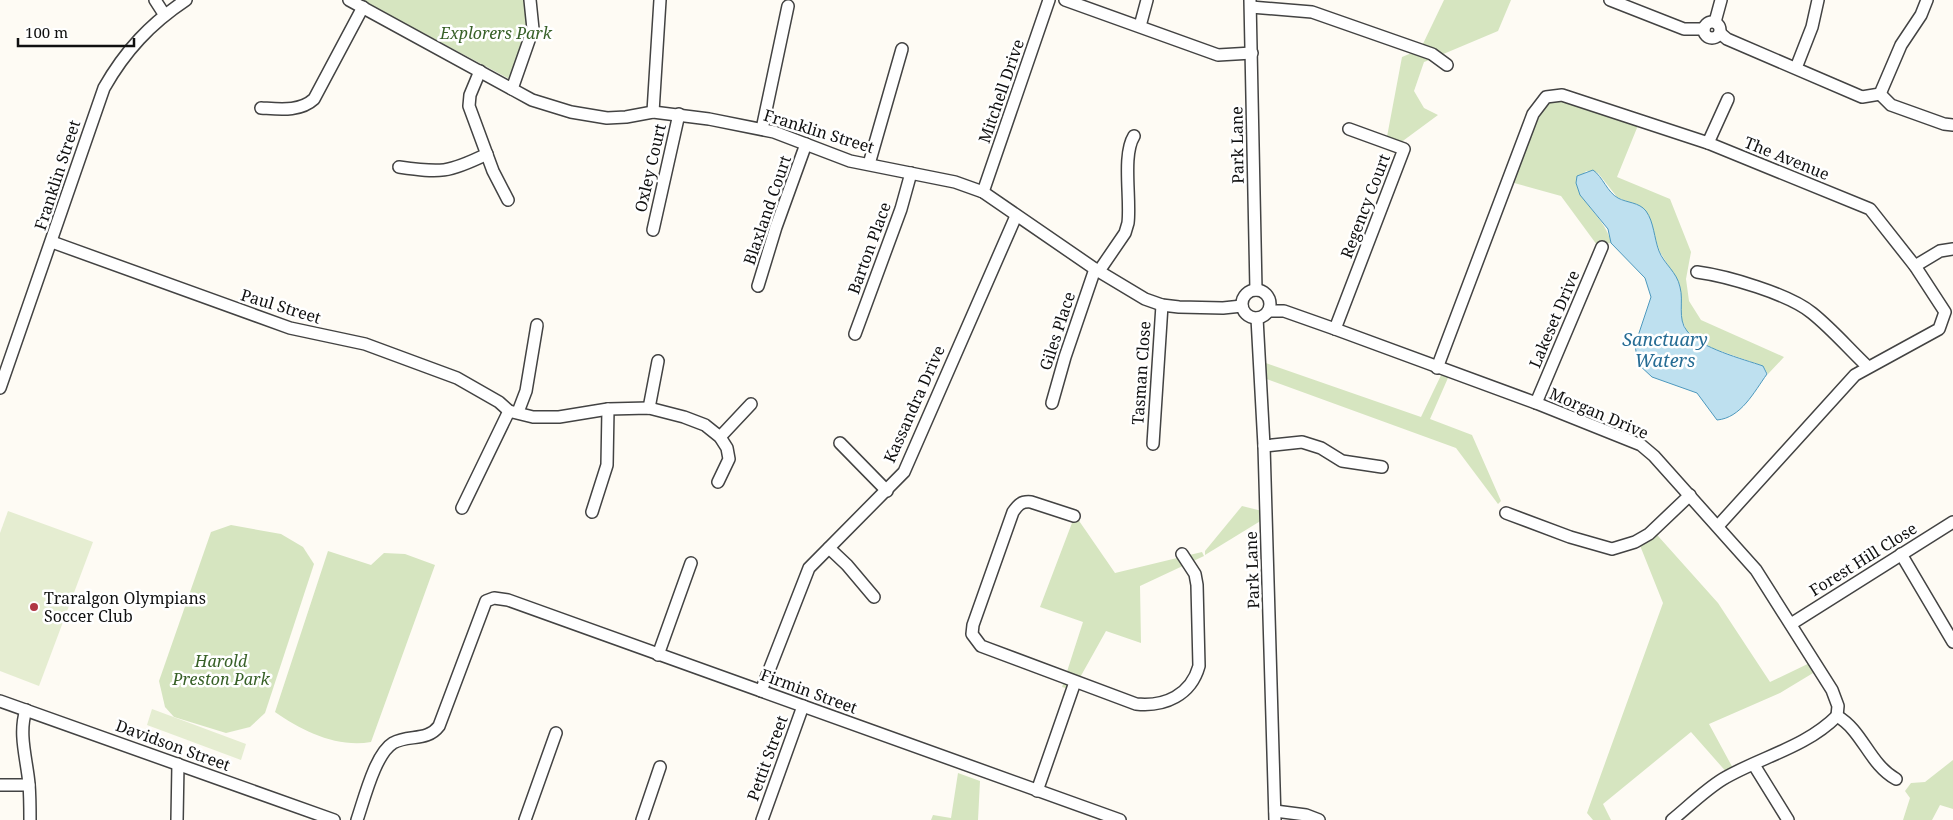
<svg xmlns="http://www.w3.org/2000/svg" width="1953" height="820" viewBox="0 0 1953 820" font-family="'Noto Serif',serif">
	<rect width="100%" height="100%" fill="#fefbf4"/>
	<g fill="#d6e5c0">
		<polygon points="361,0 529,0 533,29 519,84"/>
		<polygon points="1444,0 1511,0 1498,31 1441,55 1421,48"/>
		<polygon points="1421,49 1440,56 1424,62 1414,91 1424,108 1438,115 1396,146 1386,142 1402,57"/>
		<path d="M1562 95 1639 123 1617 177 1670 199 1691 252 1686 279 1689 301 1701 320 1784 357 1768 374 1763 366 1712 348 1687 331 1681 318 1680 285 1660 252 1645 210 1617 197 1598 173 1586 171 1576 183C1583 206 1606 219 1611 243L1597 245 1561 196 1507 181 1546 97Z"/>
		<polygon points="1263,362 1421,417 1444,369 1451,371 1430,419 1472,435 1501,501 1498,504 1456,448 1264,378"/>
		<polygon points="1242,506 1266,512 1267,517 1205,555 1205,551"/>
		<polygon points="1075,515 1115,573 1202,552 1204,556 1140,586 1141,643 1106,631 1073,690 1062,687 1083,622 1040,607"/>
		<polygon points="231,525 281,534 303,547 314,564 265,713 250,727 226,733 174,717 165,707 159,681 211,532"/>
		<polygon points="1650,527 1718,603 1770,682 1818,659 1823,667 1780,693 1709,724 1735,772 1729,775 1691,732 1603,804 1611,820 1593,820 1587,813 1663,603 1637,538"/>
		<path d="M328 551 371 565 384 553 405 554 435 565 371 742C337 748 302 731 275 712Z"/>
		<polygon points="1953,760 1953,809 1940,805 1932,820 1903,820 1910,798 1905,791 1911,783 1925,782"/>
		<polygon points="958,773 980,781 978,820 931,820 933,815 951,818"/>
	</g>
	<g fill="#e5edd1">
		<polygon points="8,511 93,542 39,686 0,671 0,533"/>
		<polygon points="152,709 246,744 241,760 147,725"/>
	</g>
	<path fill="#bee0ef" stroke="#4d99be" d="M1593 170C1603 177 1607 192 1618 198 1627 203 1639 202 1646 211 1654 222 1654 238 1659 251 1664 264 1677 272 1680 287 1684 301 1677 319 1687 331 1700 348 1743 359 1763 366L1767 374C1754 392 1741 418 1717 420L1697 393 1652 377 1638 364 1635 345 1651 297 1645 278 1611 243 1608 229 1580 195 1576 183 1577 176Z"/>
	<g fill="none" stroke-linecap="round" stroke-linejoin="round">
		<g stroke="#434343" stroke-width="14">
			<g id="minor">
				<polyline points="155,0 164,14"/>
				<polyline points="349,0 532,100 571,112 607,118 626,117 653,112 709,119 774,132 850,161 955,182 983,192 1095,269 1145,299 1162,305 1179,307 1223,308 1242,306"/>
				<polyline points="1065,0 1218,55 1252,53"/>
				<polyline points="1250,0 1256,290"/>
				<polyline points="1610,0 1684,29 1704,29"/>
				<polyline points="1251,7 1312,12 1432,54 1447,65"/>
				<polyline points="1715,22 1721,0"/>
				<circle cx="1712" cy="30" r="8"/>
				<polyline points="1140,26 1147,0"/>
				<polyline points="1720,33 1727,39 1862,97 1880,94 1901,45 1921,15 1927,0"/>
				<polyline points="1796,68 1812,27 1818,0"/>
				<polyline points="480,71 470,95 469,106 493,171 508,200"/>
				<polyline points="512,89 533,29 530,0"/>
				<polyline points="1880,94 1891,105 1944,124 1953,125"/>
				<path d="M261 108C279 109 300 112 314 99L363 7"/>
				<polyline points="653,112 660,0"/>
				<polyline points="762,129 788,6"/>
				<polyline points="1708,143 1728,99"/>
				<polyline points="869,164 902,49"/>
				<path d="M399 167C441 173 448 173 487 154"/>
				<polyline points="983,192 1049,0"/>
				<polyline points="653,230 679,114"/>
				<polyline points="52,242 290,328 365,344 457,378 499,402 509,411 533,417 559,417 608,409 649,408 684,417 705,425 720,437 727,448 729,459 718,482"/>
				<polyline points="1915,266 1940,251 1953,249"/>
				<path d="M1099 271 1125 233 1128 223C1131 199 1122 155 1134 136"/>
				<path d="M1697 272C1727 276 1789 294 1812 313 1832 329 1849 349 1868 367"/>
				<polyline points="758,286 776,227 806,144"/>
				<circle cx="1256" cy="304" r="14"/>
				<polyline points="1269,311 1284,311 1335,329 1536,403 1641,445 1654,456 1756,570 1832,690 1838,706 1837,716"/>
				<polyline points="1257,318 1264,446 1275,820"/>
				<polyline points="1335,329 1404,149 1349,129"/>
				<polyline points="855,334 901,209 911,173"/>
				<polyline points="1437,368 1533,114 1546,97 1562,95 1708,143 1870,209 1915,266 1945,312 1939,329 1855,375 1718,526"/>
				<path d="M0 388 104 88C125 51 150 24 186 0"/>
				<polyline points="1052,403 1065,357 1095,269"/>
				<polyline points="1536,403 1602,247"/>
				<polyline points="649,408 658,361"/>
				<polyline points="518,412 526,391 537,325"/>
				<polyline points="720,437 751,404"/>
				<polyline points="840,443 887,491"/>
				<polyline points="1153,444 1162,305"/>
				<polyline points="1264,446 1302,442 1321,448 1342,461 1382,467"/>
				<polyline points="462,508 509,411"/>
				<polyline points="592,512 607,465 608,409"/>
				<polyline points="1506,513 1570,537 1612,549 1635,542 1649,534 1690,495"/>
				<path d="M1074 516 1031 502C1021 501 1018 505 1013 512L973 625 972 634 981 646 1136 704C1165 707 1191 695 1199 666L1197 585 1195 574 1182 554"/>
				<polyline points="829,548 847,565 874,597"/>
				<polyline points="1901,554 1953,642"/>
				<polyline points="1791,624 1953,522"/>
				<polyline points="658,655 691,563"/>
				<polyline points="761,691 809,568 904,472 1016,216"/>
				<polyline points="0,701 334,820"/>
				<path d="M26 710C18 734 27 760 29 784 30 796 30 808 30 820"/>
				<path d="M1837 716C1863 731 1869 764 1896 779"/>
				<polyline points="1754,765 1788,820"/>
				<polyline points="0,785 29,785"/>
				<polyline points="1037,791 1075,682"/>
				<polyline points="1275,811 1306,815 1319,820"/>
				<polyline points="177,820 178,764"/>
				<path d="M357 820C364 800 375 754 393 743 409 734 427 742 439 726L486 601 494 598 508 600 1120 820"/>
				<polyline points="525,820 556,733"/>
				<polyline points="642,820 660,767"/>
				<polyline points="762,820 803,706"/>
				<path d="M1672 820C1688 807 1705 790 1723 779 1760 757 1805 748 1837 716"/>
			</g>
		</g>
		<use href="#minor" stroke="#fff" stroke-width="11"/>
	</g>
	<circle fill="#b03745" stroke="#fff" stroke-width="2" cx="34" cy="607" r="5"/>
	<g text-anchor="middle" stroke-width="5" stroke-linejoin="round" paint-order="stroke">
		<g font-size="16" font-style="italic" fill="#376027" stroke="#fff">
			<text x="496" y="39">Explorers Park</text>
			<text x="221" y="667">Harold<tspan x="221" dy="18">Preston Park</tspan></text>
		</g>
		<g font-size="16" fill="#101010" stroke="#fff">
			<text transform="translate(1001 91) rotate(-71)" y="6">Mitchell Drive</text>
			<text transform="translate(819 131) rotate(17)" y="6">Franklin Street</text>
			<text transform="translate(1237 145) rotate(-91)" y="6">Park Lane</text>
			<text transform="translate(1787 158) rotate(22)" y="6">The Avenue</text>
			<text transform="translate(650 168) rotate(-77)" y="6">Oxley Court</text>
			<text transform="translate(57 175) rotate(-72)" y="6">Franklin Street</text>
			<text transform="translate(1365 206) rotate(-69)" y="6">Regency Court</text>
			<text transform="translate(767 210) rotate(-71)" y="6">Blaxland Court</text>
			<text transform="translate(869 248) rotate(-70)" y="6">Barton Place</text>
			<text transform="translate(281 306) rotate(17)" y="6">Paul Street</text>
			<text transform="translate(1554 319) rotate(-67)" y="6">Lakeset Drive</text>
			<text transform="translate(1057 331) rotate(-72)" y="6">Giles Place</text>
			<text transform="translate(1141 373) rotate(-86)" y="6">Tasman Close</text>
			<text transform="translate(914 404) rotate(-66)" y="6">Kassandra Drive</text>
			<text transform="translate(1599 413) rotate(23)" y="6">Morgan Drive</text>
			<text transform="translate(1863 559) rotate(-32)" y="6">Forest Hill Close</text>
			<text transform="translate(1252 570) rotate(-92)" y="6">Park Lane</text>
			<text transform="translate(809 691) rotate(20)" y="6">Firmin Street</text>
			<text transform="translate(173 745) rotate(20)" y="6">Davidson Street</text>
			<text transform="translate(767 758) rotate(-70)" y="6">Pettit Street</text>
		</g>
		<g font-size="16" fill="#101010" stroke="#fff" text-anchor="start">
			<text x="44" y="604">Traralgon Olympians<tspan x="44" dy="18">Soccer Club</tspan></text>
		</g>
		<g font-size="18" font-style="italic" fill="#266c94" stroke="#fff">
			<text x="1665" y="346">Sanctuary<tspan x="1665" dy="21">Waters</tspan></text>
		</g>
	</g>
	<path d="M18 38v8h116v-8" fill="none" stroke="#101010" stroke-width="2.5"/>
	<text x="25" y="38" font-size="15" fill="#101010" stroke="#ffffff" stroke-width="4" paint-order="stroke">100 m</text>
</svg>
